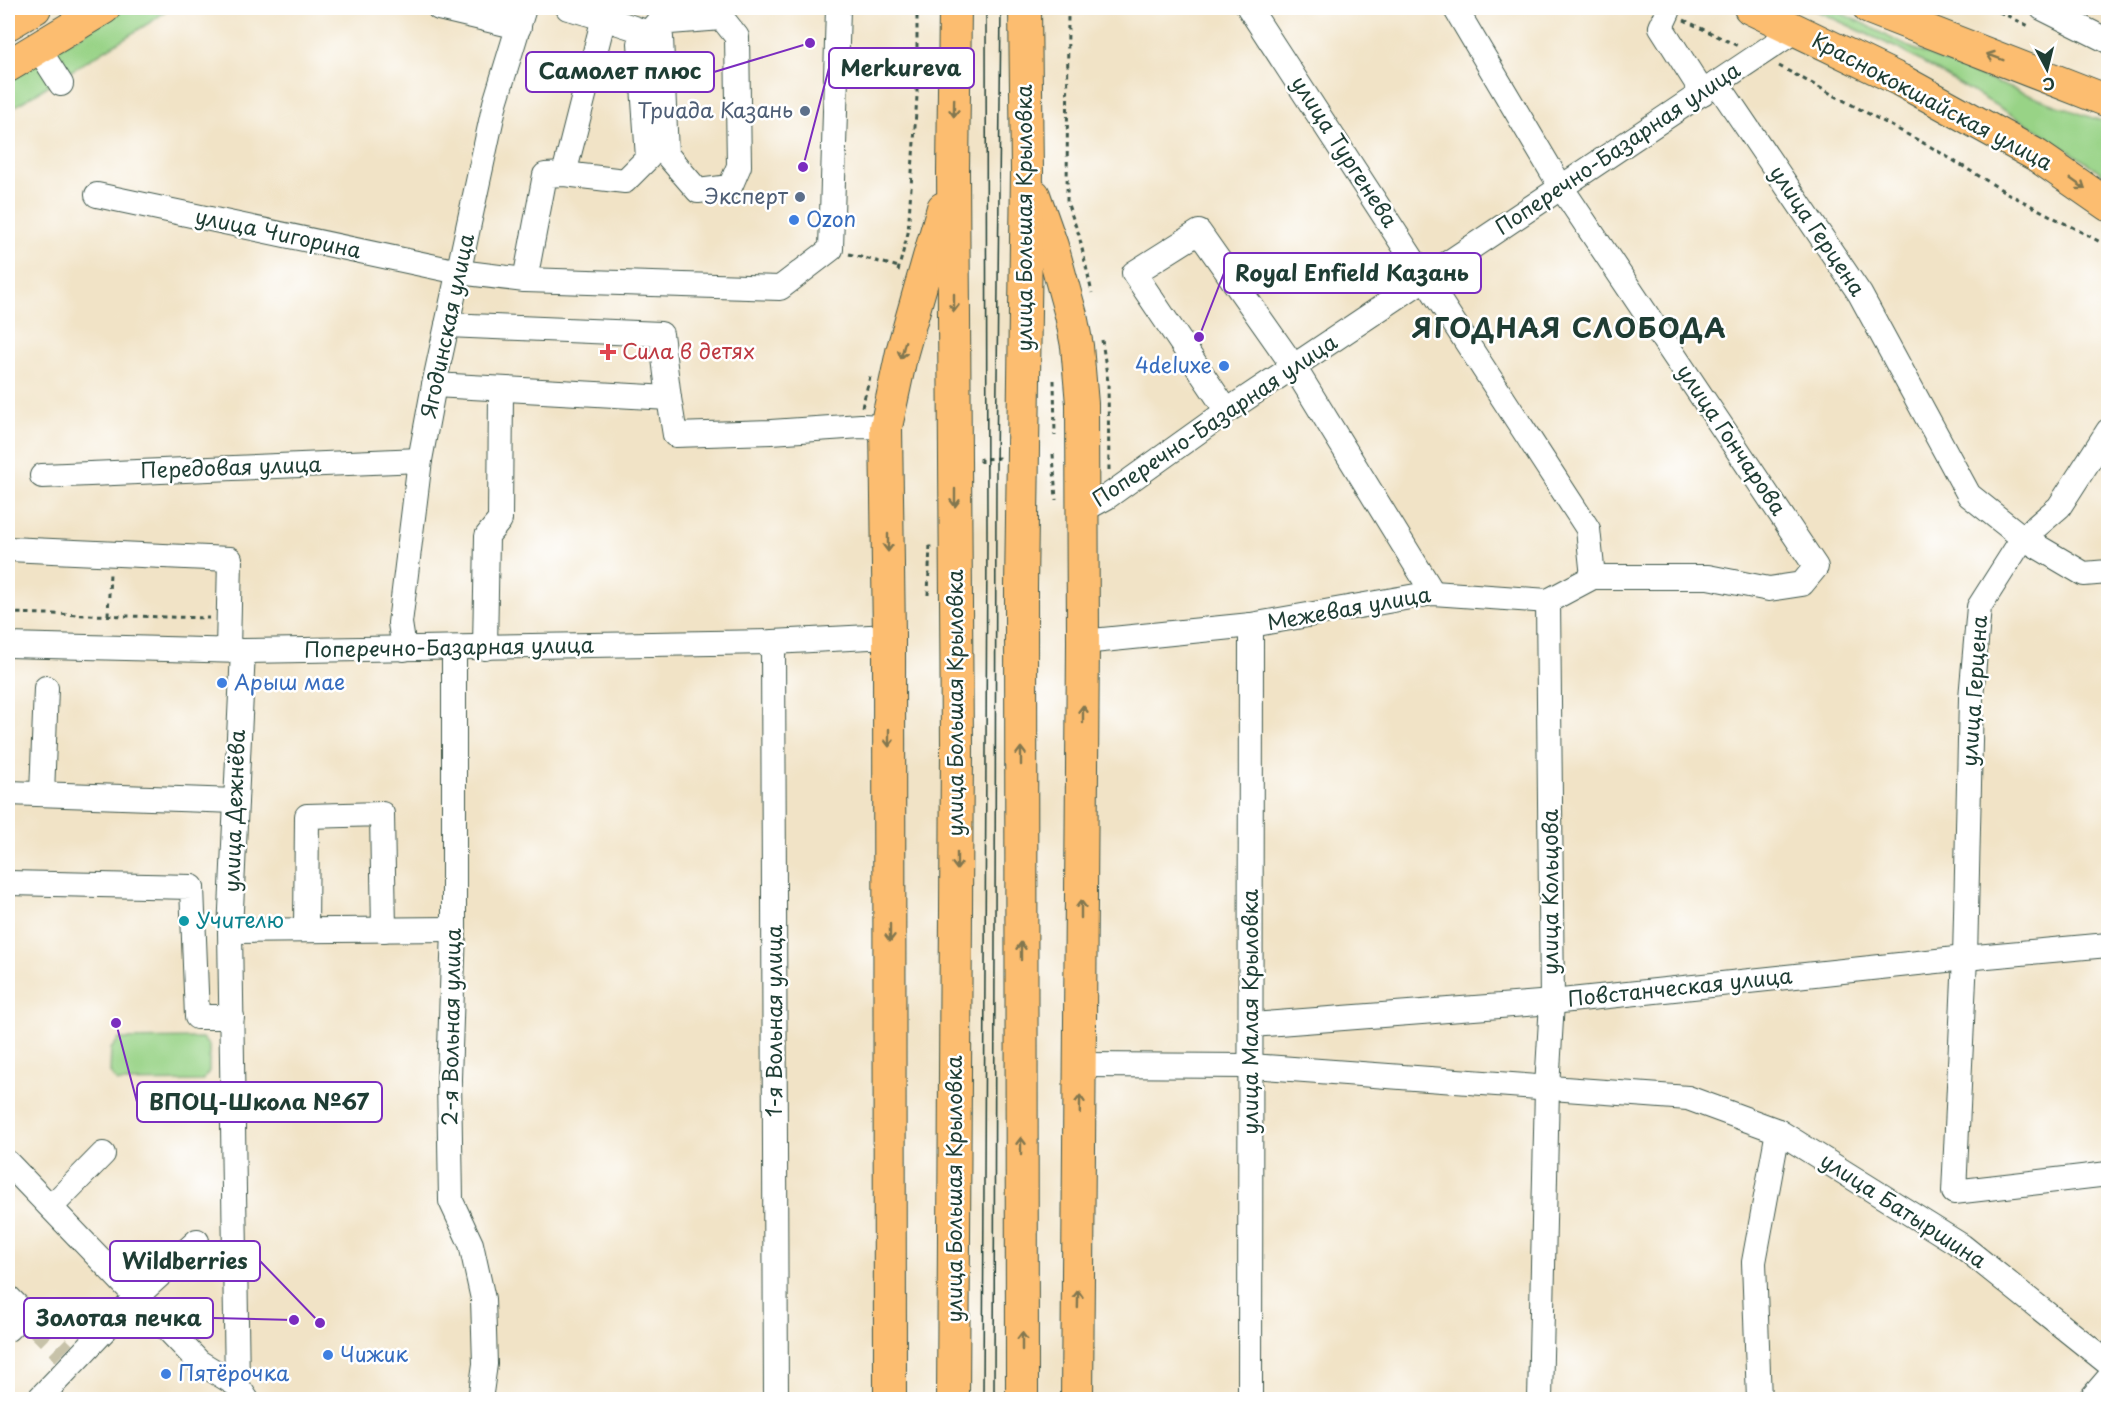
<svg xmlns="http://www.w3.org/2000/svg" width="2116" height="1407" viewBox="0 0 2116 1407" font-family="'Playpen Sans',sans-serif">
	<rect width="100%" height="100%" fill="#fff"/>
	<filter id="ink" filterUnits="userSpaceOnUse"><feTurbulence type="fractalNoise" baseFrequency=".0167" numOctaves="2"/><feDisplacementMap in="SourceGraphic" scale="12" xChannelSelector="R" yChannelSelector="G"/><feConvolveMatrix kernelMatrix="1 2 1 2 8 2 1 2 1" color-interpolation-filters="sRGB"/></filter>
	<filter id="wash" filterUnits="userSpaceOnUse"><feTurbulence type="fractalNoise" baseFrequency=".008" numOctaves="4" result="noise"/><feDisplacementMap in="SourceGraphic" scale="24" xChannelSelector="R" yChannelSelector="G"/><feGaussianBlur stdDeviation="1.35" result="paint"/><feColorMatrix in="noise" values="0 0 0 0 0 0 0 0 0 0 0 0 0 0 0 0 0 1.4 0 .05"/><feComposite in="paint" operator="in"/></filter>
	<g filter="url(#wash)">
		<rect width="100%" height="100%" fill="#f1e3c6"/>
		<g fill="#98d386" stroke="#5c885d" stroke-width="1.5">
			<polygon points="126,8 169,8 154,20 68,73 53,51"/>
			<path d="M1811 8C1843 7 1877 33 1907 46 1973 74 2040 101 2108 123V177L2038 130 1903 51Z"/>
			<polygon points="40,61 54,82 8,111 8,81"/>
			<polygon points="202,1038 209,1046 209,1071 203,1081 117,1082 110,1073 111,1049 119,1039"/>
		</g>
	</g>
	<g filter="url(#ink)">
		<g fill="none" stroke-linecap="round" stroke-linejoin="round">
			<polyline stroke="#c7c2a9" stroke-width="24" stroke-dasharray="24 12" stroke-linecap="butt" points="32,1321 64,1353"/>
			<g stroke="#3e564a" stroke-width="26">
				<g id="minor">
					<polyline points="439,8 519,27"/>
					<polyline points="1249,8 1588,529 1593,577"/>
					<polyline points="2042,8 2108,41"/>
					<polyline points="1668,12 1661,27 1703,93"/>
					<polyline points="38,48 61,84"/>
					<polyline points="1717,83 1860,294 1969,495 2023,538 2084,574 2108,572"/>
					<polyline points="564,174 604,17"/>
					<polyline points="97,195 459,272 525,280 780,288 831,249 838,8"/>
					<path d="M525 280 545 175 564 174 625 181 648 158 640 43 657 23 722 18 737 37 739 166 730 187 698 191 666 154 661 37C630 27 600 16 568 8"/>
					<polyline points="447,325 661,334 669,398"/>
					<polyline points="434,385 669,398 675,435 771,432 861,426 886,427"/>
					<polyline points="1227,411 1134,273 1199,232 1294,367 1433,593"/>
					<polyline points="2108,431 2059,507 2023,538 1979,607 1971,698 1965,958 1954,1192 2108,1174"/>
					<polyline points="42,476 420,460"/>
					<polyline points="1083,510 1107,497 1227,411 1796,30"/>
					<polyline points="8,549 230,559 228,650"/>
					<polyline points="773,642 776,1400"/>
					<polyline points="1083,642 1251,625 1433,593 1548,601 1593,577 1708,577 1769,589 1802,584 1816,567 1561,187 1455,8"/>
					<polyline points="8,645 243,651 773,642 889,636"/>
					<polyline points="485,648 487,536 500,520 501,390"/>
					<polyline points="404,649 400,623 420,460 434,385 495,103 524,8"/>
					<polyline points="454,649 454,929 449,1079 451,1201 471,1244 483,1299 485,1364 480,1400"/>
					<polyline points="243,651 230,931 237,1385 247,1400"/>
					<polyline points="8,793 236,801"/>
					<polyline points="42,794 46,688"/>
					<polyline points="8,883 192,887 197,1017 232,1017"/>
					<polyline points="306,930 307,816 382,814 384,930"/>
					<polyline points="230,931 454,929"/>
					<polyline points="1252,1025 1552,1002 1965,958 2108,945"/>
					<polyline points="1080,1065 1251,1066 1688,1098 1778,1131 1962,1246 2108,1363"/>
					<polyline points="8,1163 199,1362 237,1385"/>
					<polyline points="51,1207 103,1154"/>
					<polyline points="8,1297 24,1313 8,1329"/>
					<polyline points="38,1400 136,1297 197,1241"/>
					<polyline points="1250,1400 1251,625"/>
					<polyline points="1540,1400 1547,1088 1552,1002 1548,601"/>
					<polyline points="1759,1400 1754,1262 1778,1131"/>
					<polyline points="2090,1400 2108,1379"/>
				</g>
			</g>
			<g stroke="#3e564a" stroke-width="34">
				<g id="major">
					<polyline points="1750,8 1900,80 2036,155 2108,205"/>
					<polyline points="1869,8 2108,101"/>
					<polyline points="8,24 35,8"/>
					<polyline points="8,66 104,8"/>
					<polyline points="1034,195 1052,246 1071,315 1077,346 1082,404 1083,642 1077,1400"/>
					<polyline points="890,1400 889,636 886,427 902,352 943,208"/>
					<polyline points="953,1400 957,746 953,172 955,8"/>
					<polyline points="1022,1400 1021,588 1027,172 1025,8"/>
				</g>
			</g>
			<g stroke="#3e564a" stroke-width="3" stroke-dasharray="4.5 4.5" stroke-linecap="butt">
				<polyline points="1068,8 1067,202 1079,235 1092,293"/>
				<polyline points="1991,8 2031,27"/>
				<polyline points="1684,20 1738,46"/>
				<polyline points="1779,66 1931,147 2007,193 2108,246"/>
				<polyline points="849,254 899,267"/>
				<polyline points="898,271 908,233 917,96 917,8"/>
				<polyline points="1102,340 1108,382 1109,471"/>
				<polyline points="1054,380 1055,436"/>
				<polyline points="862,407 871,373"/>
				<polyline points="1053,454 1056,500"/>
				<polyline points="981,463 981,459 1000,458"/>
				<polyline points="928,595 930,543"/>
				<polyline points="8,613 209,618"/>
				<polyline points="108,615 110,573"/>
			</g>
			<use href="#minor" stroke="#fff" stroke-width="24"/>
			<use href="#major" stroke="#fcbd6f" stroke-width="32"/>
			<g stroke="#1f3d34" stroke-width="1.5">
				<polyline points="983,1400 987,535 986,8"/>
				<polyline points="994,1400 996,469 1001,8"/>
			</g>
		</g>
		<defs><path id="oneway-shaft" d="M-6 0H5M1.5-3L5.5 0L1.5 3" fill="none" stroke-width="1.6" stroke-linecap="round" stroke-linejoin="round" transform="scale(1.5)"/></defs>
		<g stroke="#82774f">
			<use href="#oneway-shaft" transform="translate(1995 57) rotate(-159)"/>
			<use href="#oneway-shaft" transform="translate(954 108) rotate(91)"/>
			<use href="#oneway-shaft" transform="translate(2078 184) rotate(35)"/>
			<use href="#oneway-shaft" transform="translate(954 303) rotate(90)"/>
			<use href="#oneway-shaft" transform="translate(903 350) rotate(104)"/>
			<use href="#oneway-shaft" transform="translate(955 498) rotate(90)"/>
			<use href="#oneway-shaft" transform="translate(888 543) rotate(90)"/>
			<use href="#oneway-shaft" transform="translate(1083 714) rotate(-90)"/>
			<use href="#oneway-shaft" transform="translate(889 738) rotate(90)"/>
			<use href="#oneway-shaft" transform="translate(1021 756) rotate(-90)"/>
			<use href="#oneway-shaft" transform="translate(957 861) rotate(90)"/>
			<use href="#oneway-shaft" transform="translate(1081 909) rotate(-90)"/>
			<use href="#oneway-shaft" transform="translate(890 933) rotate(90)"/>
			<use href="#oneway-shaft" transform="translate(1021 951) rotate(-90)"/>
			<use href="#oneway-shaft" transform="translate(1080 1104) rotate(-89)"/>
			<use href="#oneway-shaft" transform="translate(1021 1146) rotate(-90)"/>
			<use href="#oneway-shaft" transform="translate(1078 1299) rotate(-89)"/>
			<use href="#oneway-shaft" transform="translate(1022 1341) rotate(-90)"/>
		</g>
	</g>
	<g fill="#5c6f8a" stroke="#fff" stroke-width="2">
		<circle cx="805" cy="111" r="6"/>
		<circle cx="800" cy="197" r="6"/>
	</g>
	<g fill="#3f7fe0" stroke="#fff" stroke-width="2">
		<circle cx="794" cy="220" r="6"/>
		<circle cx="1224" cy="366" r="6"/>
		<circle cx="222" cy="683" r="6"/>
		<circle cx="328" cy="1355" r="6"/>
		<circle cx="166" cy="1374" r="6"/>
	</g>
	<path fill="#e0444e" stroke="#fff" stroke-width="2" d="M605 343h6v6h6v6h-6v6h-6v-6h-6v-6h6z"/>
	<circle fill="#0f9aa8" stroke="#fff" stroke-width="2" cx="184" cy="921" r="6"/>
	<g text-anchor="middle" stroke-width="5" stroke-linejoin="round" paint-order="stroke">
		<g font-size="21" fill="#1f3d34" stroke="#fff">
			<text transform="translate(1932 102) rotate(28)" y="7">Краснококшайская улица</text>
			<text transform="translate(1618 149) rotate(-34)" y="7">Поперечно-Базарная улица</text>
			<text transform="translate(1344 152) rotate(57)" y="7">улица Тургенева</text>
			<text transform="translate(1025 218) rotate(-90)" y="7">улица Большая Крыловка</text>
			<text transform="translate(1817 231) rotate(56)" y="7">улица Герцена</text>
			<text transform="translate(278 234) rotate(12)" y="7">улица Чигорина</text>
			<text transform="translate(448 326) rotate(-78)" y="7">Ягодинская улица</text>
			<text transform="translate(1215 421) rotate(-34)" y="7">Поперечно-Базарная улица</text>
			<text transform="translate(1731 440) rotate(56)" y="7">улица Гончарова</text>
			<text transform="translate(231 468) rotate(-2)" y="7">Передовая улица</text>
			<text transform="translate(1349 609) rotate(-10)" y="7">Межевая улица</text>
			<text transform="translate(449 648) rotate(-1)" y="7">Поперечно-Базарная улица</text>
			<text transform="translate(1975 691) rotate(-86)" y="7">улица Герцена</text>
			<text transform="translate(956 703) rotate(-90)" y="7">улица Большая Крыловка</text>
			<text transform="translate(235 811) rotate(-88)" y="7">улица Дежнёва</text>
			<text transform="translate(1551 892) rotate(-90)" y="7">улица Кольцова</text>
			<text transform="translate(1680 988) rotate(-6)" y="7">Повстанческая улица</text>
			<text transform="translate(1251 1012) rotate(-90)" y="7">улица Малая Крыловка</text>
			<text transform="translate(775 1021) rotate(-90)" y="7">1-я Вольная улица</text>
			<text transform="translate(452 1027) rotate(-89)" y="7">2-я Вольная улица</text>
			<text transform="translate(955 1189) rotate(-90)" y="7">улица Большая Крыловка</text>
			<text transform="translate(1903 1211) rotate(33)" y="7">улица Батыршина</text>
		</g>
		<g font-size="21" fill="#4e5e75" stroke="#fff" text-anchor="end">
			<text x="793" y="118">Триада Казань</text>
			<text x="788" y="204">Эксперт</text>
		</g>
		<g font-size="21" fill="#366cbe" stroke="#fff" text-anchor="start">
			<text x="806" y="227">Ozon</text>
			<text x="1212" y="373" text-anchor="end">4deluxe</text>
			<text x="234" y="690">Арыш мае</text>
			<text x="340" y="1362">Чижик</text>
			<text x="178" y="1381">Пятёрочка</text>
		</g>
		<g font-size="21" fill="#be3a42" stroke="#fff" text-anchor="start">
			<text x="622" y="359">Сила в детях</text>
		</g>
		<g font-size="21" fill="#0d838f" stroke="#fff" text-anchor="start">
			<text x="196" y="928">Учителю</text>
		</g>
		<g font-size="27" font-weight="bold" letter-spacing="1.5" fill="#1f3d34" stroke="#fff">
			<text x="1570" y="338">ЯГОДНАЯ СЛОБОДА</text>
		</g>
	</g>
	<path fill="none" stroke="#7b2cbf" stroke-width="2" d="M803 167L829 68M810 43L714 72M1199 337L1224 273M116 1023L137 1102M320 1323L260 1261M294 1320L213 1318"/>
	<g fill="#7b2cbf" stroke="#fff" stroke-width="2">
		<circle cx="803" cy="167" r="6"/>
		<circle cx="810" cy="43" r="6"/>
		<circle cx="1199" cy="337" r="6"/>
		<circle cx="116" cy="1023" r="6"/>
		<circle cx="320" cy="1323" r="6"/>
		<circle cx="294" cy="1320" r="6"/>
	</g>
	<g fill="#fff" stroke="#7b2cbf" stroke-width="2">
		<rect x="829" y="48" width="145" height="40" rx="6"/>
		<rect x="526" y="52" width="188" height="40" rx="6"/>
		<rect x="1224" y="253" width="257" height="40" rx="6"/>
		<rect x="137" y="1082" width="245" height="40" rx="6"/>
		<rect x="110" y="1241" width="150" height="40" rx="6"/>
		<rect x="24" y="1298" width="189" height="40" rx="6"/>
	</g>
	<g font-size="22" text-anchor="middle" font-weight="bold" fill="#1f3d34">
		<text x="901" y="76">Merkureva</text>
		<text x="620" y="79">Самолет плюс</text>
		<text x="1352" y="281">Royal Enfield Казань</text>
		<text x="259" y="1110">ВПОЦ-Школа №67</text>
		<text x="185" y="1269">Wildberries</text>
		<text x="119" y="1326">Золотая печка</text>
	</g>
	<rect width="2116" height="1407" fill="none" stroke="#fff" stroke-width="30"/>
	<g transform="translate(2047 69) rotate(173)" stroke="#ffffff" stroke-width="4.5" paint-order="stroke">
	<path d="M0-4.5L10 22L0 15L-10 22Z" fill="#1f3d34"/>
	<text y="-9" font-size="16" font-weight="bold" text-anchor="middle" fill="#1f3d34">С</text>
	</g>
</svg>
